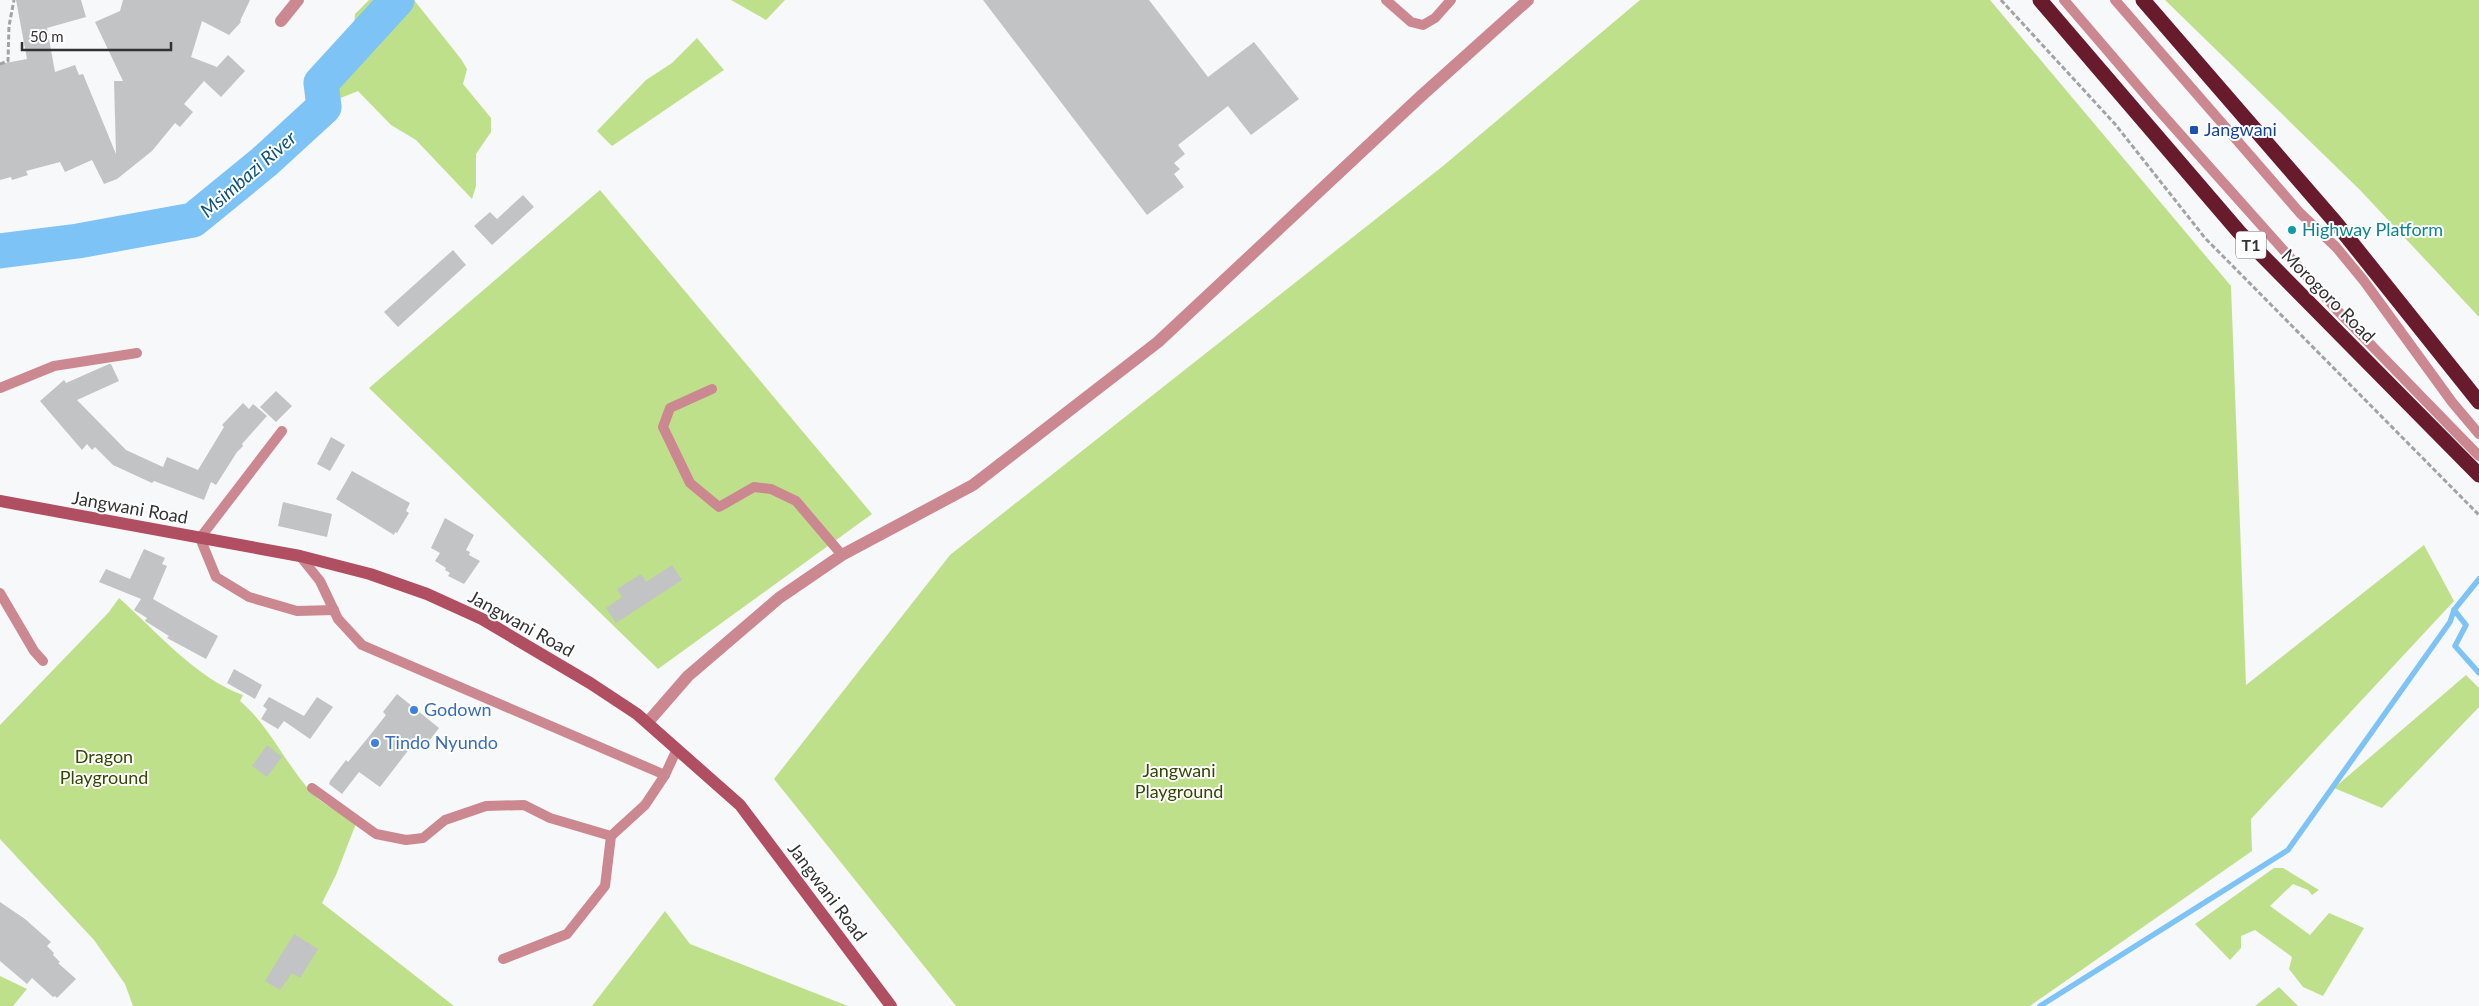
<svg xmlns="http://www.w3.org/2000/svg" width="2479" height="1006" viewBox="0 0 2479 1006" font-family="Lato,sans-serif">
	<rect width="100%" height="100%" fill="#f7f8f9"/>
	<g fill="#bfe08b">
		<polygon points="369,0 414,0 461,59 467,69 463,84 491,118 491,132 476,154 476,186 472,199 416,140 391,125 358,91 328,103 326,87 346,73 358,55 353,40 355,14"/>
		<polygon points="731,0 785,0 766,20"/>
		<polygon points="1640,0 1990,0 2231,286 2246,685 2424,545 2454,601 2251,819 2252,851 2030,1006 956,1006 774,779 950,555 1443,166"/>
		<polygon points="2165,0 2479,0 2479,317 2360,190"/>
		<polygon points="697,38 724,70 612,146 597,131 646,80 672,63"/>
		<polygon points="600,190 872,514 658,669 369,388"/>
		<path d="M119 598C156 631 197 679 243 695L240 701C271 727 286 766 314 795 324 806 344 813 357 821L336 875 322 903 454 1006H133L125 984 94 940 0 839V725L109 612Z"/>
		<polygon points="2466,675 2479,688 2479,707 2382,808 2334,788"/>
		<polygon points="2274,868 2283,868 2319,890 2312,895 2308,890 2293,884 2270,906 2310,935 2329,913 2364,928 2323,996 2303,987 2289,969 2292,957 2255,930 2241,936 2241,948 2230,960 2195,924"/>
		<polygon points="665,911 690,944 848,1006 592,1006"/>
		<polygon points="0,976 27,989 13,1006 0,1006"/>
		<polygon points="2279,987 2298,1006 2255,1006"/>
	</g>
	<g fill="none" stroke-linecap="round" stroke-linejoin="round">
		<g stroke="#7dc3f5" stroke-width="5.5">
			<polyline points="2454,610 2466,625 2455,646 2479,673"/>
			<polyline points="2040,1006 2288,850 2450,622 2454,610 2479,579"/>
		</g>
		<polyline stroke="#7dc3f5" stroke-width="35" points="0,251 78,241 193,220 264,162 324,107 321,83 397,0"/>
	</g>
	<g fill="#c2c3c4">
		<polygon points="16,0 81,0 86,17 47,28 55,72 75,65 79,75 83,74 116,154 114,81 123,81 95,22 120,11 123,0 250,0 240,21 241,22 229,35 202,21 191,57 217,67 228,55 245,71 221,97 204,81 184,104 193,112 180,127 175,123 152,151 117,179 104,184 92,160 65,172 60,162 26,171 28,175 12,180 11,177 0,180 0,64 27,59"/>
		<polygon points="983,0 1149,0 1208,77 1254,42 1299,99 1251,135 1228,106 1178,145 1185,154 1174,163 1180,169 1174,174 1184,187 1147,215"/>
		<polygon points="523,195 534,207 492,245 474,226 490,212 497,219"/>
		<polygon points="453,250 466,265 398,327 384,312"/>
		<polygon points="109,364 111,364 119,381 77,400 126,450 163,467 167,457 198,470 224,427 222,425 243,403 249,409 253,404 267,416 242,444 243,446 237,452 216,485 211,482 204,500 154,481 152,483 113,465 95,447 92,450 87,444 82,450 40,401 64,380 66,383"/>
		<polygon points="276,391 292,406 276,422 260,407"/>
		<polygon points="331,437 345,445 330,471 317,464"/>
		<polygon points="352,471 410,503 406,511 409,513 397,533 395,532 394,535 336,499"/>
		<polygon points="283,502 332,514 327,537 278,526"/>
		<polygon points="445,518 474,535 466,550 470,552 469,555 480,561 464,584 448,576 450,573 445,570 446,568 435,561 440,553 431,548"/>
		<polygon points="144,549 165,558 162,564 167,566 153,599 218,636 206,659 167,638 169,636 145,621 147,618 134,610 141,599 99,582 106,569 130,579"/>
		<polygon points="672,565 682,580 616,623 606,608 622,597 617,589 641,574 646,582"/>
		<polygon points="234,669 262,685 255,699 227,683"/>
		<polygon points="397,694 439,728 426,745 417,739 380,787 359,772 342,794 329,784 330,781 346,760 348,762 371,734 386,715 383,712"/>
		<polygon points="269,697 304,716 317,697 333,707 310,739 284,721 278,729 261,719 267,709 263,706"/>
		<polygon points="267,745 282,757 267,777 252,766"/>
		<polygon points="0,902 25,919 51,942 47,946 54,953 53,955 60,962 58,963 76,979 57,998 55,996 53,997 32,978 27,984 0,961"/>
		<polygon points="294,934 318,949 300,978 292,973 280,990 265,981"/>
	</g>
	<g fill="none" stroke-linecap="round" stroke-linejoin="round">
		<g stroke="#a3a3a4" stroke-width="3" stroke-dasharray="5 2.5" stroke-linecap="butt">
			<polyline points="2001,0 2115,124 2205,238 2479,515"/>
			<polyline points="0,64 8,61 9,26 14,0"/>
		</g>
		<g stroke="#cc8891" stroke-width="10">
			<polyline points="1386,0 1411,22 1423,25 1435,18 1451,0"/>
			<polyline points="2064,0 2155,106 2336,309 2479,456"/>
			<polyline points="2115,0 2300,213 2336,247 2364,281 2452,402 2479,434"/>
			<polyline points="0,388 54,366 137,353"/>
			<polyline points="712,389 670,408 663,427 690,483 719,507 754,487 771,489 796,501 842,555"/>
			<polyline points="282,431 200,538 216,577 249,597 297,611 334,610"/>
			<polyline points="300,556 320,581 338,619 362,645 665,775"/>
			<polyline points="0,593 34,651 43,661"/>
			<polyline points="312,788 376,834 406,840 423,838 445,820 486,806 524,805 550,818 611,836 645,805 665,775 677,749"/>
			<polyline points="503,959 567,934 605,886 611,836"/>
		</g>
		<g stroke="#cc8891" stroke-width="12">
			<polyline points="281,21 298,0"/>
			<polyline points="648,722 688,676 779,598 842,555 973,485 1158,342 1420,97 1528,0"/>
		</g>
		<polyline stroke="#af4f61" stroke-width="12" points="0,501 300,556 370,574 427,594 482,619 590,683 637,714 740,805 891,1006"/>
		<g stroke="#691b2e" stroke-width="15">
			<polyline points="2040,0 2239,232 2479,475"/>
			<polyline points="2143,0 2336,223 2479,402"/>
		</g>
	</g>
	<rect fill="#1a4fb4" stroke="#fff" stroke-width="2" x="2189" y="125" width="10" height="10" rx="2.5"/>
	<circle fill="#0f9aa8" stroke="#fff" stroke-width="2" cx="2292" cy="230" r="5"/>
	<g fill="#3f7fe0" stroke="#fff" stroke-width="2">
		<circle cx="414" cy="710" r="5"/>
		<circle cx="375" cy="743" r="5"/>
	</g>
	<g text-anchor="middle" stroke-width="4" stroke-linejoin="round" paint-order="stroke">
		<rect fill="#fff" stroke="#707070" stroke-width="1" x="2236" y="231.5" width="30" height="27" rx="4"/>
		<g font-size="16" font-weight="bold" fill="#323232">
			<text x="2251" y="251">T1</text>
		</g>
		<g font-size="18" fill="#164399" stroke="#fff" text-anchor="start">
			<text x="2204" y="136">Jangwani</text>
		</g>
		<g font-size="18" fill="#0d838f" stroke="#fff" text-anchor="start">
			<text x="2302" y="236">Highway Platform</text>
		</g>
		<g font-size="18" fill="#323232" stroke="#fff">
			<text transform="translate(2328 296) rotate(45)" y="6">Morogoro Road</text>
			<text transform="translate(130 508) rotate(10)" y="6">Jangwani Road</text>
			<text transform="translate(521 624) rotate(29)" y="6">Jangwani Road</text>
			<text transform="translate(827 892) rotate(53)" y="6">Jangwani Road</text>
		</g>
		<g font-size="18" fill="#366cbe" stroke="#fff" text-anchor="start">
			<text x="424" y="716">Godown</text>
			<text x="385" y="749">Tindo Nyundo</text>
		</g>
		<g font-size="18" fill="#334701" stroke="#fff">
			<text x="104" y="763">Dragon<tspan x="104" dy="21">Playground</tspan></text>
			<text x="1179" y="777">Jangwani<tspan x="1179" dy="21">Playground</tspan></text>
		</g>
		<g font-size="19" font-style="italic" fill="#0c537b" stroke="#fff">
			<text transform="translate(248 174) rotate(-41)" y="7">Msimbazi River</text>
		</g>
	</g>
	<path d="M22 42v8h149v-8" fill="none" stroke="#323232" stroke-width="2.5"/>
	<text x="30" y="42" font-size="15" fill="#323232" stroke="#ffffff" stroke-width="4" paint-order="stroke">50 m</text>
</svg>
